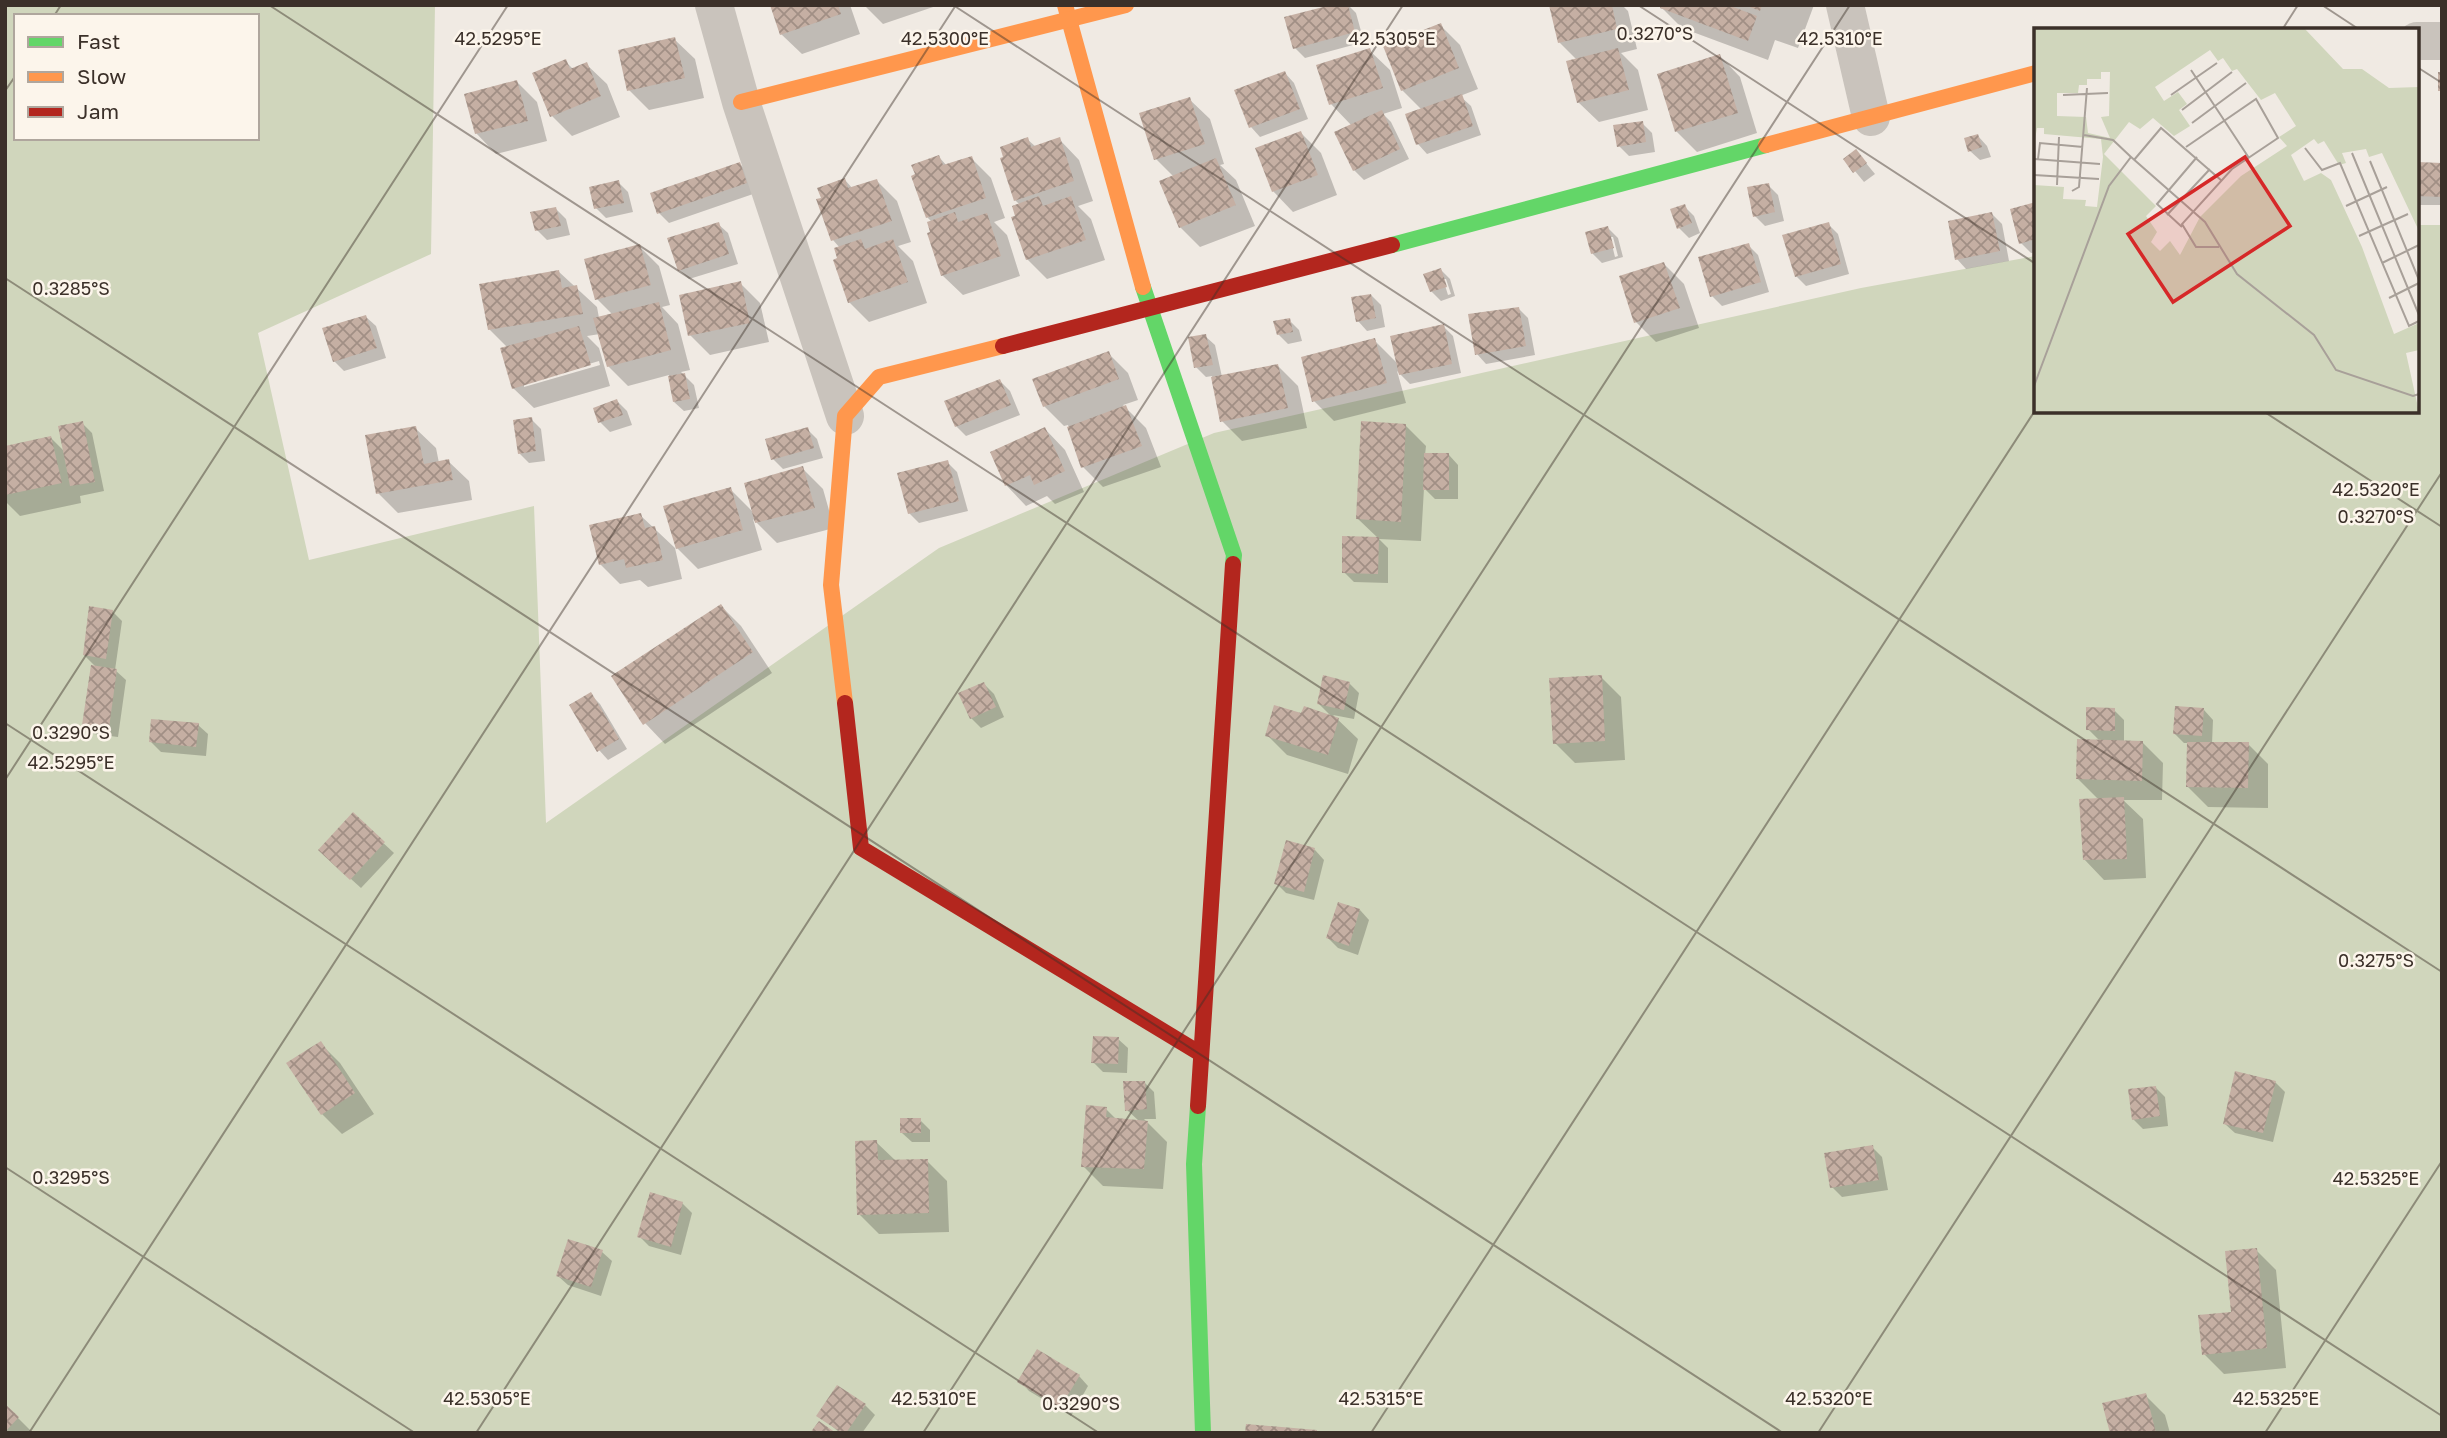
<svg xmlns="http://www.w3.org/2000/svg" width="2447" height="1438" viewBox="0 0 2447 1438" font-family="'Golos Text',sans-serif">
	<defs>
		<pattern id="building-cross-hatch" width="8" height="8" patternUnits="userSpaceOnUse" patternTransform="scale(1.75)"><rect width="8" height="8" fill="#c5afa3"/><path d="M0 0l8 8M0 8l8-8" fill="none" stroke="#a18f85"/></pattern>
	</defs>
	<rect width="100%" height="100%" fill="#f0eae3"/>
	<path fill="#d0d6bc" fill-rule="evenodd" d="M5 5H435L431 254 258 333 309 560 534 506 546 823 939 548 1214 433 1861 288 2036 256V411H2417V225H2442V1433H5ZM16 16H257V138H16Z"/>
	<g fill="#0003" fill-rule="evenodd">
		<polygon points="772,5 850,5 860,34 802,54 781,34"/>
		<polygon points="864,5 939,5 883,24"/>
		<polygon points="1338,5 1348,5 1356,13 1364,42 1305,58 1295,48"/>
		<polygon points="1551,5 1622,5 1628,11 1637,49 1621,53 1638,70 1648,110 1599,122 1578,102 1577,60 1559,42"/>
		<polygon points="1663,5 1814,5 1798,48 1775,40 1768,60 1682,28 1662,8"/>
		<polygon points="1440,25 1460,45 1478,89 1460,96 1471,106 1481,135 1427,154 1418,144 1422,110 1402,90"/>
		<polygon points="674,39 695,59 704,98 649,110 629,90"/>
		<polygon points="1369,50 1390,70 1402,108 1383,114 1391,122 1409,159 1364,180 1354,170 1352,126 1331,104"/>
		<polygon points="1720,56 1740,77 1757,133 1697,152 1676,131"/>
		<polygon points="565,61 573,69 586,64 607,84 620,117 572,136 552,116"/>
		<polygon points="1285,73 1294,83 1308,119 1260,137 1251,127"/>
		<polygon points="517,82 537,102 547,141 496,154 476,133"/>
		<polygon points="1189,99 1210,119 1224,164 1220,165 1236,180 1255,226 1200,247 1180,227 1174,177 1156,159"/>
		<polygon points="1642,123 1652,133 1655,152 1629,156 1619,146"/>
		<polygon points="1301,133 1321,153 1337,195 1293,212 1273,191"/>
		<polygon points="1978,136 1987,146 1991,157 1980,160 1970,151"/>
		<polygon points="1027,139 1036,147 1059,139 1079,160 1093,201 1078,206 1091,219 1105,260 1047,279 1027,259 1017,217 1020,205 1015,200"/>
		<polygon points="1856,151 1875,174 1864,182 1845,159"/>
		<polygon points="939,157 947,166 971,158 991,178 1005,218 994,222 1007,235 1020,276 963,295 942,275 932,222 927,217"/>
		<polygon points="740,164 750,174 756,193 669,223 659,213"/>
		<polygon points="2417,164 2442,165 2442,205 2417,205"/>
		<polygon points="845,180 853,189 877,181 897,201 911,242 898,246 913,261 927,303 869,322 849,302 839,259 840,248 833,240"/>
		<polygon points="618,182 628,192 633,212 606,218 596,208"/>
		<polygon points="1768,185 1778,195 1784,221 1765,226 1755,216"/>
		<polygon points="2036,204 2036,252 2031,253 2021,243"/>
		<polygon points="1684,206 1694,216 1700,233 1689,238 1679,228"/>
		<polygon points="556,209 566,219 570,235 547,240 537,230"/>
		<polygon points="1992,214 2002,224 2009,261 1966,269 1957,259"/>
		<polygon points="718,224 728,233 738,264 689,279 679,270"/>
		<polygon points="1828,224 1838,234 1849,274 1806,286 1796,276"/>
		<path d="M1608 228 1618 238 1623 257 1602 263 1592 253ZM1610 237H1613L1618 256 1615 257Z"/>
		<polygon points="1748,245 1758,255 1769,292 1722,306 1712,296"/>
		<path d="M639 246 659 266 670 305 662 307 678 324 690 370 681 372 694 385 699 408 684 411 674 402 669 375 628 386 608 366 600 334 587 336 599 348 610 386 534 408 513 388 508 348 489 329 558 271 597 307 599 318 613 315 597 299ZM599 361 600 365 524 387V383Z"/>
		<polygon points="1664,264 1684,284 1699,328 1656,342 1636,322"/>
		<path d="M1441 270 1450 279 1455 296 1441 301 1431 291ZM1443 279H1446L1451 294 1448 295Z"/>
		<polygon points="740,283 760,303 769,342 710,355 690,335"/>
		<polygon points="1371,295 1381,305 1385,327 1367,331 1358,321"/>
		<polygon points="1518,308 1528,318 1535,355 1486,364 1477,354"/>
		<polygon points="366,317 376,326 386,358 344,371 334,361"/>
		<polygon points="1289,320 1299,330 1302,341 1288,344 1278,334"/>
		<polygon points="1443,326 1453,336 1461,373 1410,384 1397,371 1406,403 1334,421 1314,401 1374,340 1398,364"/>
		<polygon points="1205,336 1215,345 1222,377 1278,366 1298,386 1307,428 1242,441 1222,421 1212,376 1206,377 1196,367"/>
		<polygon points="1108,353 1128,373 1138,400 1123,405 1146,428 1161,467 1103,487 1083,467 1068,425 1064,426 1044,406"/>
		<polygon points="1000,381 1010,391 1020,415 966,436 956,426"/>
		<polygon points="617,401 627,411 632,425 610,432 600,422"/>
		<polygon points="531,419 541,429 545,461 529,463 519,453"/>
		<polygon points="82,423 92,433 104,491 80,496 81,503 20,516 5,501 5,448 51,438 65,452"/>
		<polygon points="1405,425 1426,446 1425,455 1449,455 1458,465 1458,499 1435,499 1424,488 1421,541 1379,539 1388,548 1388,583 1354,582 1344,572 1378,538 1358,519"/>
		<polygon points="415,428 436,448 439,463 448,461 469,481 472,500 398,513 378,493"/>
		<polygon points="807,429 817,439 823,458 783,469 773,459"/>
		<polygon points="1045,429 1065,450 1084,492 1055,504 1047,496 1026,506 1006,485"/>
		<polygon points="947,462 957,472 968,511 919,523 909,513"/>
		<polygon points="802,468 823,489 834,528 777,543 753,519 762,550 698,569 677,548 730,489 754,513"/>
		<polygon points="640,515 675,548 682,579 648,587 640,580 620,584 600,564"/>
		<polygon points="721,606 741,626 772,673 665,744 645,723"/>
		<polygon points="112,611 122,621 115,670 126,680 118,737 94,734 84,724 97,668 84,655"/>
		<polygon points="1601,677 1621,697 1625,760 1575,763 1555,743"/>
		<polygon points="1349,683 1359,693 1354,719 1333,715 1358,739 1348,774 1287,755 1267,735 1302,715 1332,717 1319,704"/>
		<polygon points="984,684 994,694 1004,717 981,728 971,718"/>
		<polygon points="591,695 600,704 627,749 608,760 599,750"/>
		<polygon points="2114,710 2124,720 2124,742 2142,742 2163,763 2162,800 2123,800 2143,819 2146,878 2104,880 2084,859 2099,800 2078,779 2100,741 2088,729"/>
		<polygon points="2204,710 2213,720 2212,744 2248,744 2268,764 2268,808 2208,807 2188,787 2189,743 2184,743 2174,733"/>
		<polygon points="198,725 208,734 206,756 161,752 151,742"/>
		<polygon points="353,815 394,853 361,888 330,860"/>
		<polygon points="1287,843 1315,850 1324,860 1314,900 1286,893 1276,883"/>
		<polygon points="1360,910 1369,920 1358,955 1338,948 1328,938"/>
		<polygon points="1118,1039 1128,1048 1127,1073 1103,1072 1093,1062"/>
		<polygon points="320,1043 340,1063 374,1114 342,1134 322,1114"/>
		<polygon points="1144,1082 1154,1092 1156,1119 1144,1119 1167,1142 1163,1189 1103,1186 1083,1166 1106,1109 1116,1119 1139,1121 1127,1110"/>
		<polygon points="2275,1082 2285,1092 2273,1142 2235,1133 2225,1124"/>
		<polygon points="2156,1088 2165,1097 2168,1126 2143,1129 2133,1119"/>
		<polygon points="920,1120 930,1130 930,1142 912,1142 902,1133"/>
		<polygon points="876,1142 896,1161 927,1161 947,1181 949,1232 879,1234 859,1214"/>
		<polygon points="1872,1147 1882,1157 1888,1190 1842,1197 1832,1187"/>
		<polygon points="682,1203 692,1213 681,1255 649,1246 639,1236"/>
		<polygon points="2256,1250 2276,1270 2286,1368 2224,1374 2204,1354 2233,1313"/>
		<polygon points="602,1252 612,1261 601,1296 568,1285 558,1276"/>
		<polygon points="1079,1376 1088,1386 1071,1416 1029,1391 1020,1381"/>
		<polygon points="2145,1395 2165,1415 2170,1433 2112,1433"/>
		<polygon points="865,1405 875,1415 862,1433 840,1433 819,1415"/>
		<polygon points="5,1407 18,1418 33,1433 5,1433"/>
	</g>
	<g fill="url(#building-cross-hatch)">
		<polygon points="770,5 838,5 841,14 780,35"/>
		<polygon points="1331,5 1348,5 1355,32 1293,49 1284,17"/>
		<polygon points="1549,5 1612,5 1617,29 1558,43"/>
		<polygon points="1661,5 1728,5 1757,16 1748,41 1660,8"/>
		<polygon points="1745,5 1762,5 1760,11"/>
		<polygon points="1441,23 1459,68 1401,91 1383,46"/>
		<polygon points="675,37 685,78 627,91 618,50"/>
		<polygon points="1370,48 1383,88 1329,105 1316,65"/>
		<polygon points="1618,48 1629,90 1577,103 1566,61"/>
		<polygon points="1720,54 1738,113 1675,132 1657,74"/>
		<polygon points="566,59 570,69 587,62 601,96 550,117 532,73"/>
		<polygon points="1285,71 1300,109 1249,128 1234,90"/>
		<rect x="2438" y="72" width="4" height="19"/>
		<polygon points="517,80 528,121 475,134 464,94"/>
		<polygon points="1462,94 1473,126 1416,145 1405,114"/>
		<polygon points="1190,97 1205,144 1154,160 1139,113"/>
		<polygon points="1382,110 1400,149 1353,171 1334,132"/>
		<polygon points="1643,121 1646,142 1617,147 1613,125"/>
		<polygon points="1301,131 1318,175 1272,192 1255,148"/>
		<polygon points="1978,134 1982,147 1968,152 1964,138"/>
		<polygon points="1028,137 1031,147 1060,137 1074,181 1014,201 1000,158 1003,157 1000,147"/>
		<polygon points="1856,149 1867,163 1853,173 1843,159"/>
		<polygon points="939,155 943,165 972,156 986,198 926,218 911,176 915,174 911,165"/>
		<polygon points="1216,158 1236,205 1179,228 1159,181"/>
		<polygon points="740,162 747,183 657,214 650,193"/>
		<polygon points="2417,162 2442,163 2442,197 2417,196"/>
		<polygon points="845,178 848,188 877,179 892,221 831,241 816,199 821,198 817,188"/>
		<polygon points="619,180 624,203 594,209 589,187"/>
		<polygon points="1769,183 1775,212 1753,217 1747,187"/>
		<polygon points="1039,196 1043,206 1071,196 1086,240 1026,260 1011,217 1015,216 1012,206"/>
		<polygon points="2036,202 2036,239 2019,244 2010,209"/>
		<polygon points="1685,204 1692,223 1677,229 1670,209"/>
		<polygon points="556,207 561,226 535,231 530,212"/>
		<polygon points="955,212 958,222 987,213 1001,256 941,276 927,233 930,232 927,222"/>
		<polygon points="1992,212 2000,251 1955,260 1948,221"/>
		<polygon points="719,222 729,254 678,271 667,238"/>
		<polygon points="1829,222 1841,264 1795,277 1782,235"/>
		<polygon points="1608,226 1614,248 1591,254 1585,232"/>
		<polygon points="861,239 865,249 893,239 908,282 848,303 833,260 837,258 834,248"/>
		<polygon points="1749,243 1761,282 1710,297 1698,257"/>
		<polygon points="640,244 651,285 595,300 584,259"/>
		<polygon points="1664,262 1680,308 1634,323 1619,276"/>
		<polygon points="1441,268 1447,287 1430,292 1423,274"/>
		<polygon points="559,270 562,288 577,285 583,314 488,330 479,284"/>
		<polygon points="741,281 750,323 688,336 679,295"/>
		<polygon points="1371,294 1376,318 1356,322 1351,297"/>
		<polygon points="659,302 671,350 607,367 593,318"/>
		<polygon points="1519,307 1526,346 1475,355 1468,314"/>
		<polygon points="366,315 377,348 333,362 322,328"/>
		<polygon points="1290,318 1293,332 1277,335 1273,321"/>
		<polygon points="1444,324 1452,364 1399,375 1390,336"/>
		<polygon points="579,326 591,365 512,389 500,348"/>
		<polygon points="1206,334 1213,365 1194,368 1188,337"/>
		<polygon points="1375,338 1387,383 1312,402 1301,357"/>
		<polygon points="1109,351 1119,379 1043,407 1032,379"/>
		<polygon points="1278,364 1288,408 1220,422 1211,377"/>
		<polygon points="685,373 690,399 673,402 668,376"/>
		<polygon points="1000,379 1011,405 955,427 944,401"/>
		<polygon points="617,399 623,415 598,423 593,408"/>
		<polygon points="1126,405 1142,446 1081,468 1067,427"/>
		<polygon points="532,417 536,451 518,454 513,420"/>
		<polygon points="83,421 95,482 70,486 58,426"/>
		<polygon points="1361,421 1406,424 1401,522 1356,519"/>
		<polygon points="416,426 424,464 449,459 453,480 376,494 365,435"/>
		<polygon points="808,427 814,448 771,460 765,439"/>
		<polygon points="1045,427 1065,471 1034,485 1030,475 1005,486 990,452"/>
		<polygon points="51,436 62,483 5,495 5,446"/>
		<polygon points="1424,453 1449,453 1449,490 1423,490"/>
		<polygon points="948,460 959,501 908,514 897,473"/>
		<polygon points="803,466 815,508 755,523 744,483"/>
		<polygon points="731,487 743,530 676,549 663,506"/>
		<polygon points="641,513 645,528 655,526 663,560 626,568 624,559 599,565 589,525"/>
		<polygon points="1342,536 1379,537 1378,574 1342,573"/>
		<polygon points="721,604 753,652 643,725 611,676"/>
		<polygon points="89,606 113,610 106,659 83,655"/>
		<polygon points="91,665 117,669 109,728 82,725"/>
		<polygon points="1323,675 1350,682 1344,710 1317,704"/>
		<polygon points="1602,675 1605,741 1553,744 1549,678"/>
		<polygon points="984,682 996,707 970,719 958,693"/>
		<polygon points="591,692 619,739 597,752 569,705"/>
		<polygon points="1274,705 1301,713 1304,706 1339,718 1328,755 1265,736"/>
		<polygon points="2175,706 2204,708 2202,736 2173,734"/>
		<polygon points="2086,707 2115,708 2115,731 2086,730"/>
		<polygon points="151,719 199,723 196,747 149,742"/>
		<polygon points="2077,739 2143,741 2142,781 2076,779"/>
		<polygon points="2187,742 2249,742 2248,788 2186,787"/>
		<polygon points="2124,797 2127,859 2083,860 2079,799"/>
		<polygon points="353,812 385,842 350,880 318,850"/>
		<polygon points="1286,840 1315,848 1304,892 1274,884"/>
		<polygon points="1338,902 1360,909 1349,946 1326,938"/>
		<polygon points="1093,1036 1119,1037 1118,1064 1091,1063"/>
		<polygon points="321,1041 355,1093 321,1115 286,1063"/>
		<polygon points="2235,1071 2276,1081 2263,1133 2223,1124"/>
		<polygon points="1123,1081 1145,1081 1147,1109 1125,1111"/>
		<polygon points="2156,1086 2160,1116 2132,1120 2128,1089"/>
		<polygon points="1086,1105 1107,1107 1106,1117 1148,1121 1144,1169 1081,1167"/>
		<rect x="900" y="1118" width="21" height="15"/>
		<polygon points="877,1140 878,1160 928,1159 929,1213 857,1215 855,1141"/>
		<polygon points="1873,1145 1879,1180 1830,1188 1824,1153"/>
		<polygon points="650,1192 683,1202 671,1247 637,1237"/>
		<polygon points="568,1239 603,1250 591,1287 556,1276"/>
		<polygon points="2257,1248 2267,1348 2202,1355 2198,1315 2231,1312 2225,1251"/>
		<polygon points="1037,1349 1080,1375 1060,1408 1017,1382"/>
		<polygon points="837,1385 866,1404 846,1433 842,1433 816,1416"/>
		<polygon points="2146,1393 2156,1433 2110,1433 2102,1403"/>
		<polygon points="5,1404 19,1417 5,1432"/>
		<polygon points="819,1421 836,1433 810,1433"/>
		<polygon points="1246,1424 1317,1430 1317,1433 1245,1433"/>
	</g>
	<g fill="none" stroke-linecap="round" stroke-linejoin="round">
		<g stroke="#c9c3bc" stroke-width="38">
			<polyline points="714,5 741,102 845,416"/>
			<polyline points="1845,5 1871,117"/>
			<polyline points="2417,41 2442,41"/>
		</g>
		<g stroke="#63d668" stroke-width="16">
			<polyline points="1392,245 1766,145"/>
			<polyline points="1143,287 1234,555 1233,564"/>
			<polyline points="1198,1106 1194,1164 1203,1433"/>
		</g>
		<g stroke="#ff974d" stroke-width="16">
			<polyline points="1065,5 1143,287"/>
			<polyline points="741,102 1126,5"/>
			<polyline points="1766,145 2036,73"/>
			<polyline points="845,703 831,585 845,416 879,377 1003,346"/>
		</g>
		<g stroke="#b3261e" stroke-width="16">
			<polyline points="1003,346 1392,245"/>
			<polyline points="845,703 861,848 1201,1054"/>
			<polyline points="1198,1106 1233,564"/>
		</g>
	</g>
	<path fill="none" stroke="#3b3029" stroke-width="2" stroke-opacity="0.45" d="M269 5 2442 1416M953 5 2442 972M1638 5 2036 264M2322 5 2360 30M54 16 61 5M2282 30 2298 5M2417 67 2442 83M5 91 16 75M5 278 1783 1433M2263 411 2442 527M5 723 1099 1433M5 780 508 5M5 1167 415 1433M29 1433 956 5M476 1433 1403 5M923 1433 1850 5M1371 1433 2036 409M1818 1433 2442 472M2265 1433 2442 1161"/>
	<g transform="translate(2034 28)">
		<rect width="385" height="385" fill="#f0eae3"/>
		<path d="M0 1H271L309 41H328L355 60 385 59V203L348 125 335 129 332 121 308 125 312 135 305 137 290 113 284 116 280 111 257 127 270 153 287 145 297 152 328 219 360 306 385 295V322L372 325 385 384H0V157L30 159 29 171 52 172 51 178 63 179 69 129 67 111 10 106V100H3L0 117ZM176 22 184 33 189 30 198 43 203 41 227 72 241 65 262 98 245 109 253 118 207 148 166 189 146 227 136 213 126 223 117 214 123 204 112 188 122 178 70 126 95 94 106 101 119 90 140 108 156 98 145 82 153 76 144 64 130 73 121 59ZM67 44H76L75 88 67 89 76 110 54 105 52 89 23 88V65H44L45 57H53V51H67Z" fill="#d0d6bc" fill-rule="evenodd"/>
		<path fill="none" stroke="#a8a099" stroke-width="2" d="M157 42 215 130M29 67 74 65M137 67 183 35M148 82 198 44M158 95 212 55M50 107 79 112 97 129M152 119 222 71 244 110 198 141 148 196 162 219H185M271 120 288 142 306 135 375 298 385 293M318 125 385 287M0 131 66 136M4 131 6 115 49 119M100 132 127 100 188 153M336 133 385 252M0 147 65 151M23 157 25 109M38 163 45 159 53 60M312 178 353 159M133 187 176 141M148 199 123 176 163 129M325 208 374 186M348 235 385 217M355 270 385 255M0 358 75 158 97 129 171 194 203 246 280 307 302 342 379 368 385 366"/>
		<path fill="#d62828" fill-opacity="0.15" stroke="#d62828" stroke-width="3.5" d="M211 129 256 198 139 274 94 206Z"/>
		<rect width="385" height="385" fill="none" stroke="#3b3029" stroke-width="3.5"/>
	</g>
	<g font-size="18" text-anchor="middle" fill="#3b3029" stroke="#fcf5eb" stroke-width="5" stroke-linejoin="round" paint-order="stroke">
		<text x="1655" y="40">0.3270°S</text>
		<text x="498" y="45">42.5295°E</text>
		<text x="945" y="45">42.5300°E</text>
		<text x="1392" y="45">42.5305°E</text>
		<text x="1840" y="45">42.5310°E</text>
		<text x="71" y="295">0.3285°S</text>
		<text x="2376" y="496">42.5320°E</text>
		<text x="2376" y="523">0.3270°S</text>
		<text x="71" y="739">0.3290°S</text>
		<text x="71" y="769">42.5295°E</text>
		<text x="2376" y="967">0.3275°S</text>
		<text x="71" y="1184">0.3295°S</text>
		<text x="2376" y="1185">42.5325°E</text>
		<text x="487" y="1405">42.5305°E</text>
		<text x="934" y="1405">42.5310°E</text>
		<text x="1381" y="1405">42.5315°E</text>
		<text x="1829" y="1405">42.5320°E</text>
		<text x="2276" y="1405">42.5325°E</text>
		<text x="1081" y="1410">0.3290°S</text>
	</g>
	<rect width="2447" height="1438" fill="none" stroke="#3b3029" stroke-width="14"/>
	<rect x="14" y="14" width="245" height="126" fill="#fcf5eb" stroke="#afa69d" stroke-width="2"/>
	<rect x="28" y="37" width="35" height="10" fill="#63d668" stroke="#afa69d" stroke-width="2"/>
	<text x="77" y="49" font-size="21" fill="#3b3029">Fast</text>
	<rect x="28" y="72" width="35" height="10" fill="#ff974d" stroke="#afa69d" stroke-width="2"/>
	<text x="77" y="84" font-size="21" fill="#3b3029">Slow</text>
	<rect x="28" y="107" width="35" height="10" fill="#b3261e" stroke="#afa69d" stroke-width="2"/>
	<text x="77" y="119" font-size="21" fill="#3b3029">Jam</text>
</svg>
